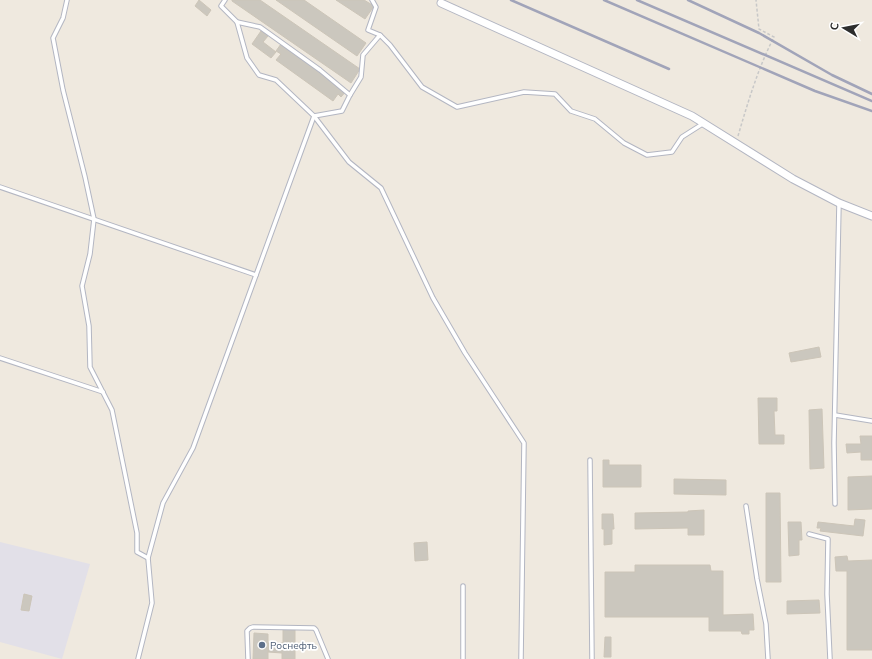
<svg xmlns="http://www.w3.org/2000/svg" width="872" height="659" viewBox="0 0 872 659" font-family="Mulish,sans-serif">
	<rect width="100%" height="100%" fill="#efe9df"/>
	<polygon fill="#e2e0e8" points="0,542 90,564 62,659 0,642"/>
	<g fill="#cbc7be" stroke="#ccc5b8">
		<polygon points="199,0 211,10 207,16 195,6"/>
		<polygon points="232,0 260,0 360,69 351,83 232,1"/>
		<polygon points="276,0 304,0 366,43 357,56"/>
		<polygon points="336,0 364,0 374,6 365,19"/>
		<polygon points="261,31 268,36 263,42 276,52 271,58 252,44"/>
		<polygon points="281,44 347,90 341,97 338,94 333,101 276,60 281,54 276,51"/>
		<polygon points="819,347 821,357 791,362 789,353"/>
		<polygon points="758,398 777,398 777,411 774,411 775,435 784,435 784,444 759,444"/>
		<polygon points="822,409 824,468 810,469 809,410"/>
		<polygon points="860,436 872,436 872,460 861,460 861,452 847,453 846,444 861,444"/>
		<polygon points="603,460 609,460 609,465 641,465 641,487 603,487"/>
		<polygon points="872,476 872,509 848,510 848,477"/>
		<polygon points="674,479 726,480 726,495 674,494"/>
		<polygon points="766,493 780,493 781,582 766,582"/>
		<polygon points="704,510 704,535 688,535 688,528 635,529 635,513 688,512 688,511"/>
		<polygon points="602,514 613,514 614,529 612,529 612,544 604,545 604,529 602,529"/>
		<polygon points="855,519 865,520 863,536 820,531 821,528 817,528 818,522 854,526"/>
		<polygon points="788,522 801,522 802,540 799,540 799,555 789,556"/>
		<polygon points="427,542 428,560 415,561 414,543"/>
		<polygon points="847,556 848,561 872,560 872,650 847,650 847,571 836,571 835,557"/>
		<polygon points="635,565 710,565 711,571 723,571 723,615 753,614 754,630 749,630 749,634 742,634 741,631 709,631 709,617 605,617 605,572 635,572"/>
		<polygon points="24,594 32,596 29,611 21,610"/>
		<polygon points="819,600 820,613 787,614 787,601"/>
		<polygon points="283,629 295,630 295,659 282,659 282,653 268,652 268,643 283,643"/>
		<polygon points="254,633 268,634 268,659 253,659"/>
		<polygon points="605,637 611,637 611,657 604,657"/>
	</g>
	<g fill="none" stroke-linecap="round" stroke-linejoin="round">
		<g stroke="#b3b6c2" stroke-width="5.5">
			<g id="lane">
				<polyline points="67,0 63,18 53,38 63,90 85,177 94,219 90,254 82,286 89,326 90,367 112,410 137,533 137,552 148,558"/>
				<polyline points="225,0 221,6 237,22 260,27 320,70 350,95"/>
				<polyline points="372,0 376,7 368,30 380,35"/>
				<polyline points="237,22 247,58 259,75 276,80 314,116 349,162 381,188 433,298 465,353 524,443 521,659"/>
				<polyline points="0,187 256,275"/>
				<polyline points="0,358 103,392"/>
				<polyline points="835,415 872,421"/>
				<polyline points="590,460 592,659"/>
				<polyline points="835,504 834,443 839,204"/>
				<polyline points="746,506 757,579 766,624 768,659"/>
				<polyline points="809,534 828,539 827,594 830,659"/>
				<polyline points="463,586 463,659"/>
				<polyline points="138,659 152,603 148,558 163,503 193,448 314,116 342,111 350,95 361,77 363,55 380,35 390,45 422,87 457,107 524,92 555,94 571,111 595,119 624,143 647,155 672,152 682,137 704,123"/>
				<polyline points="248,659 247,631 250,628 253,627 314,628 316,630 328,659"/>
			</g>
		</g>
		<g stroke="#b3b6c2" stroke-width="9">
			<polyline id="street" points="441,3 692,116 793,179 839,203 872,216"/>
		</g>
		<path stroke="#c8c8c8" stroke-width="1.5" stroke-dasharray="3 2" stroke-linecap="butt" d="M738 136C748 102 758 68 774 37L759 29 756 0"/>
		<use href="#lane" stroke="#fff" stroke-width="3.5"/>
		<use href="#street" stroke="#fff" stroke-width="7"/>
		<g stroke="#a1a4b9" stroke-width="2.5">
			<polyline points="511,0 669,69"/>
			<polyline points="604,0 815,91 872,111"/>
			<polyline points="637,0 872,101"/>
			<polyline points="688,0 759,33 832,75 872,94"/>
		</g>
	</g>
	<circle fill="#5c6f8a" stroke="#fff" stroke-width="1.5" cx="262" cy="645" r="4"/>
	<g text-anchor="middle" stroke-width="3.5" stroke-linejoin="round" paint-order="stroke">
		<g font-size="10" fill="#4e5e75" stroke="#fff" text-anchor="start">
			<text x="270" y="649">Роснефть</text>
		</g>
	</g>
	<g transform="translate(844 28) rotate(280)" stroke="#ffffff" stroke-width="3" paint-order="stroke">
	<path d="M0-3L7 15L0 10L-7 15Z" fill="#2d2d2d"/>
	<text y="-6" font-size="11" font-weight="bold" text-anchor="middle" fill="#2d2d2d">С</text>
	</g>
</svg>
